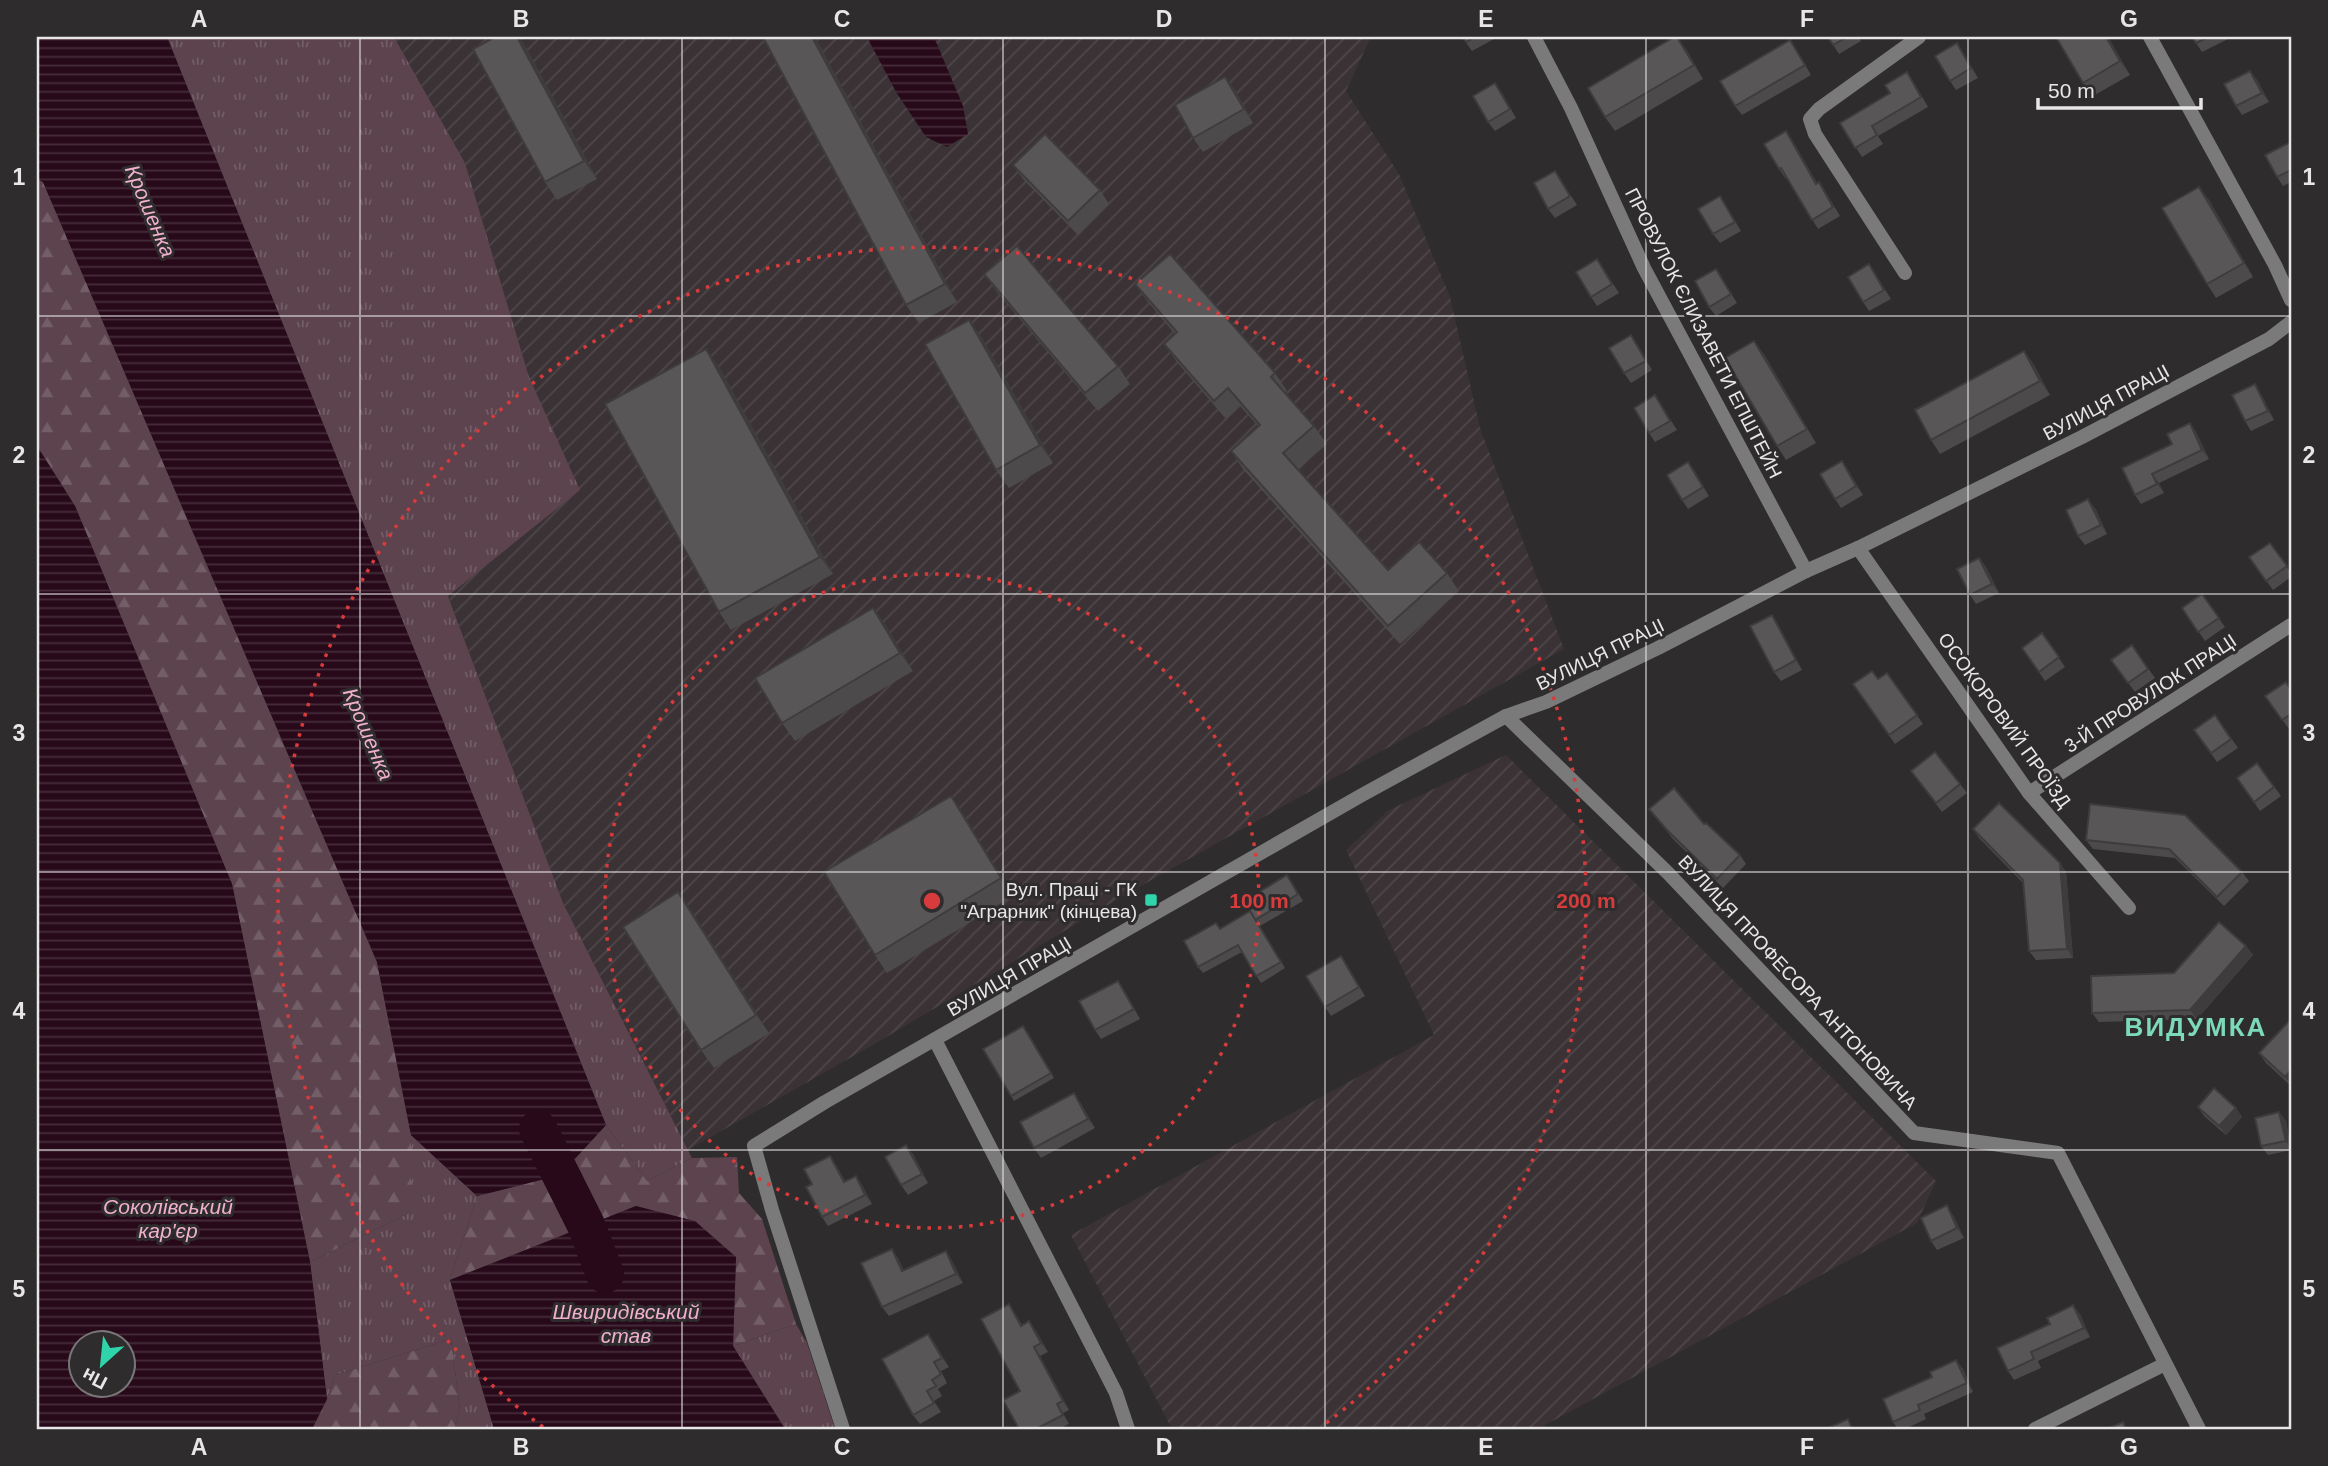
<svg xmlns="http://www.w3.org/2000/svg" width="2328" height="1466" viewBox="0 0 2328 1466" font-family="Helvetica,sans-serif">
	<defs>
		<pattern id="industrial-furrows" width="10" height="10" patternUnits="userSpaceOnUse" patternTransform="scale(1.75)"><rect width="10" height="10" fill="#3b3236"/><path d="M-1 1l2-2M0 10L10 0M9 11l2-2" fill="none" stroke="#4e4649"/></pattern>
		<pattern id="grass-tufts" width="24" height="20" patternUnits="userSpaceOnUse" patternTransform="scale(1.75)"><rect width="24" height="20" fill="#5c434e"/><path d="M3 7l-1-3M5 7V3M7 7l1-3M15 17l-1-3M17 17v-4M19 17l1-3" fill="none" stroke="#735e68"/></pattern>
		<pattern id="forest-firs" width="22" height="20" patternUnits="userSpaceOnUse" patternTransform="scale(1.75)"><rect width="22" height="20" fill="#5c434e"/><path d="M5 1l3.5 6h-7zM16 11l3.5 6h-7z" fill="#735e68"/></pattern>
		<pattern id="water-rules" width="6" height="5" patternUnits="userSpaceOnUse" patternTransform="scale(1.75)"><rect width="6" height="5" fill="#270919"/><path d="M0 2.5h6" fill="none" stroke="#462d3a"/></pattern>
	</defs>
	<rect width="100%" height="100%" fill="#2e2c2d"/>
	<g fill="url(#industrial-furrows)">
		<polygon points="394,37 1371,37 1346,91 1399,174 1450,297 1480,428 1564,649 1130,892 878,1042 688,1150 563,903 448,595 529,377 465,163"/>
		<polygon points="1506,755 1936,1181 1917,1223 1538,1429 1172,1429 1071,1235 1434,1035 1346,850 1389,810"/>
	</g>
	<g fill="url(#grass-tufts)">
		<polygon points="167,37 394,37 465,163 529,377 580,490 448,596 563,903 692,1158 647,1181 606,1125"/>
		<polygon points="411,1135 477,1196 450,1280 494,1429 454,1429 460,1410 451,1339 335,1375 327,1399 310,1262 411,1212"/>
		<polygon points="796,1324 807,1343 835,1429 785,1429 733,1346"/>
	</g>
	<g fill="url(#forest-firs)">
		<polygon points="37,179 43,182 377,962 411,1135 411,1212 310,1262 232,884 75,506 37,446"/>
		<polygon points="606,1125 647,1181 692,1158 737,1157 739,1193 762,1219 796,1324 733,1346 736,1257 636,1206 450,1280 477,1196 560,1175"/>
		<polygon points="451,1339 460,1410 454,1429 312,1429 327,1399 335,1375"/>
	</g>
	<g fill="url(#water-rules)" fill-rule="evenodd">
		<polygon points="37,37 167,37 606,1125 560,1175 477,1196 411,1135 377,962 43,182 37,179"/>
		<polygon points="867,37 934,37 963,106 968,134 947,147 926,137 896,92"/>
		<path d="M37 446 75 506 232 884 310 1262 327 1399 312 1429H37ZM80 1344H122V1386H80Z"/>
		<polygon points="636,1206 695,1221 736,1257 733,1346 785,1429 494,1429 450,1280"/>
	</g>
	<g fill="none" stroke-linecap="round" stroke-linejoin="round">
		<polyline stroke="#270919" stroke-width="38" points="538,1129 586,1225 605,1274"/>
		<g stroke="#7b7a7b" stroke-width="14">
			<polyline points="1534,37 1571,108 1644,268 1806,571"/>
			<polyline points="2150,37 2275,265 2291,300"/>
			<polyline points="1905,273 1815,134 1810,119 1819,109 1919,37"/>
			<polyline points="1858,548 2029,793 2129,908"/>
			<polyline points="1506,716 1668,873 1914,1133 2058,1153 2199,1429"/>
			<polyline points="2029,793 2291,625"/>
			<polyline points="935,1040 1116,1393 1128,1429"/>
			<polyline points="843,1429 772,1210 754,1146 825,1102 1362,795 1506,716 1546,702 1658,648 1806,571 1858,548 2082,437 2269,339 2291,322"/>
			<polyline points="2035,1429 2165,1364"/>
		</g>
	</g>
	<g fill="#4d4a4b">
		<polygon points="767,37 815,37 957,302 919,323 906,305"/>
		<polygon points="1462,37 1492,37 1494,39 1472,51"/>
		<polygon points="1828,37 1858,37 1861,41 1839,54"/>
		<polygon points="2056,37 2108,37 2130,75 2093,96 2083,83"/>
		<polygon points="2192,37 2227,37 2228,39 2202,52"/>
		<polygon points="525,46 597,179 557,200 545,182"/>
		<polygon points="1686,49 1703,79 1615,131 1605,117"/>
		<polygon points="1796,49 1811,75 1742,115 1735,106"/>
		<polygon points="1963,53 1978,78 1956,90 1950,81"/>
		<polygon points="2250,71 2257,80 2269,102 2242,115 2236,106"/>
		<polygon points="1913,81 1928,107 1878,136 1883,144 1862,157 1840,123"/>
		<polygon points="1235,90 1253,123 1203,152 1193,138"/>
		<polygon points="1502,93 1516,118 1495,131 1488,122"/>
		<polygon points="1786,131 1817,183 1825,191 1840,216 1818,229 1787,178 1786,179 1779,169"/>
		<polygon points="2291,142 2291,182 2283,186 2277,177"/>
		<polygon points="1013,165 1100,190 1109,204 1078,235 1023,179"/>
		<polygon points="1555,171 1577,205 1555,218 1548,209"/>
		<polygon points="2199,187 2209,200 2253,277 2216,298 2207,284"/>
		<polygon points="1720,196 1741,231 1720,243 1713,234"/>
		<polygon points="1597,259 1619,293 1597,306 1591,297"/>
		<polygon points="1869,264 1891,299 1869,311 1863,302"/>
		<polygon points="1716,269 1737,303 1716,316 1709,307"/>
		<polygon points="984,274 1118,366 1130,384 1098,411 997,292"/>
		<polygon points="1135,284 1275,373 1287,391 1285,393 1314,426 1327,444 1298,469 1388,570 1447,573 1459,591 1400,644 1243,469 1231,451 1258,426 1240,406 1226,419 1177,362 1164,344 1175,334 1148,302"/>
		<polygon points="969,320 982,338 1053,463 1009,488 996,470"/>
		<polygon points="1631,335 1652,370 1631,383 1624,373"/>
		<polygon points="2024,351 2034,365 2050,395 1940,454 1931,440"/>
		<polygon points="1764,354 1816,443 1786,460 1777,446"/>
		<polygon points="719,367 833,574 731,630 719,612"/>
		<polygon points="2261,394 2274,420 2251,431 2245,421"/>
		<polygon points="1655,395 1677,430 1655,442 1649,433"/>
		<polygon points="2190,423 2196,432 2209,459 2159,483 2164,493 2141,504 2135,495 2172,444"/>
		<polygon points="1688,462 1709,496 1688,509 1682,500"/>
		<polygon points="1848,470 1863,495 1841,508 1835,499"/>
		<polygon points="2095,508 2107,534 2085,545 2078,536"/>
		<polygon points="2270,543 2291,573 2291,577 2273,590 2249,557"/>
		<polygon points="1979,558 1986,567 1999,593 1976,604 1970,595"/>
		<polygon points="2202,594 2225,627 2205,641 2182,608"/>
		<polygon points="873,608 886,626 913,671 795,741 782,723"/>
		<polygon points="1772,615 1778,624 1802,670 1781,681 1774,672"/>
		<polygon points="2042,633 2065,667 2045,681 2022,648"/>
		<polygon points="2132,645 2155,678 2135,692 2111,660"/>
		<polygon points="1887,673 1923,724 1895,744 1853,684 1878,679"/>
		<polygon points="2291,690 2291,728 2289,729 2265,696"/>
		<polygon points="2215,715 2238,748 2217,762 2194,730"/>
		<polygon points="2257,763 2281,796 2260,811 2237,778"/>
		<polygon points="1911,771 1960,784 1967,793 1942,812"/>
		<polygon points="951,796 963,814 1013,896 887,973 875,955"/>
		<polygon points="2090,804 2242,872 2249,881 2224,906 2175,858 2093,849 2086,840"/>
		<polygon points="1649,809 1704,824 1740,855 1746,864 1723,888 1673,839"/>
		<polygon points="1973,829 2060,863 2066,872 2073,958 2036,960 2029,951 2023,883 1979,838"/>
		<polygon points="1292,882 1303,901 1260,926 1285,968 1261,983 1242,952 1203,973 1198,967 1216,923 1220,928 1250,911"/>
		<polygon points="678,892 769,1033 714,1068 701,1050"/>
		<polygon points="2246,946 2253,955 2197,1019 2099,1022 2092,1013 2174,973"/>
		<polygon points="1341,956 1365,996 1331,1016 1325,1007"/>
		<polygon points="1118,981 1124,990 1140,1019 1101,1039 1095,1030"/>
		<polygon points="2291,1019 2291,1086 2266,1063 2259,1053"/>
		<polygon points="1027,1031 1054,1078 1014,1101 1011,1096"/>
		<polygon points="1080,1102 1095,1128 1041,1158 1034,1148"/>
		<polygon points="2198,1107 2236,1108 2242,1117 2226,1135 2204,1116"/>
		<polygon points="2279,1112 2286,1121 2291,1150 2268,1155 2261,1146"/>
		<polygon points="913,1154 928,1183 908,1195 901,1185"/>
		<polygon points="836,1165 845,1181 856,1176 862,1185 872,1204 828,1226 822,1217 812,1184"/>
		<polygon points="1953,1215 1964,1238 1937,1250 1931,1241"/>
		<polygon points="946,1251 952,1261 963,1283 889,1316 882,1307 898,1258 904,1271"/>
		<polygon points="1009,1304 1022,1325 1036,1331 1048,1352 1040,1356 1069,1410 1063,1413 1069,1424 1059,1429 1019,1429 1020,1391"/>
		<polygon points="2080,1314 2090,1337 2038,1361 2041,1368 2014,1380 2008,1371"/>
		<polygon points="928,1334 949,1367 941,1371 947,1383 938,1389 942,1396 934,1401 941,1412 920,1424 913,1415"/>
		<polygon points="1956,1360 1963,1369 1973,1392 1924,1414 1926,1419 1905,1429 1898,1429 1893,1422 1932,1377"/>
	</g>
	<g fill="#3e3c3d">
		<polygon points="517,37 519,37 525,46 597,179 584,161"/>
		<polygon points="812,37 815,37 957,302 945,284"/>
		<polygon points="1677,37 1686,49 1703,79 1694,65"/>
		<polygon points="2106,37 2108,37 2130,75 2120,61"/>
		<polygon points="2250,71 2257,80 2269,102 2262,93"/>
		<polygon points="1225,77 1235,90 1253,123 1244,109"/>
		<polygon points="1786,131 1793,141 1823,193 1816,184"/>
		<polygon points="2199,187 2209,200 2253,277 2244,263"/>
		<polygon points="969,320 982,338 1053,463 1040,445"/>
		<polygon points="1631,335 1638,345 1652,370 1646,361"/>
		<polygon points="1754,341 1764,354 1816,443 1807,429"/>
		<polygon points="706,349 719,367 833,574 820,557"/>
		<polygon points="2024,351 2034,365 2050,395 2040,381"/>
		<polygon points="2255,384 2261,394 2274,420 2268,411"/>
		<polygon points="2190,423 2196,432 2209,459 2202,450"/>
		<polygon points="1842,461 1848,470 1863,495 1856,486"/>
		<polygon points="1688,462 1695,471 1709,496 1703,487"/>
		<polygon points="2152,474 2159,483 2164,493 2157,484"/>
		<polygon points="2088,499 2095,508 2107,534 2101,525"/>
		<polygon points="1979,558 1986,567 1999,593 1992,584"/>
		<polygon points="873,608 886,626 913,671 900,653"/>
		<polygon points="1772,615 1778,624 1802,670 1796,660"/>
		<polygon points="951,796 963,814 1013,896 1001,878"/>
		<polygon points="2060,863 2066,872 2073,958 2067,949"/>
		<polygon points="678,892 691,910 769,1033 756,1015"/>
		<polygon points="2246,946 2253,955 2197,1019 2190,1010"/>
		<polygon points="2291,1070 2291,1086 2285,1077"/>
		<polygon points="1074,1093 1080,1102 1095,1128 1088,1119"/>
		<polygon points="2236,1108 2242,1117 2226,1135 2219,1126"/>
		<polygon points="2279,1112 2286,1121 2291,1149 2286,1141"/>
		<polygon points="906,1145 913,1154 928,1183 922,1174"/>
		<polygon points="830,1156 836,1165 850,1191 844,1182"/>
		<polygon points="856,1176 862,1185 872,1204 865,1195"/>
		<polygon points="1947,1205 1953,1215 1964,1238 1957,1228"/>
		<polygon points="892,1249 898,1258 908,1281 902,1271"/>
		<polygon points="946,1251 952,1261 963,1283 956,1274"/>
		<polygon points="2073,1305 2080,1314 2090,1337 2084,1328"/>
		<polygon points="1029,1321 1036,1331 1048,1352 1041,1343"/>
		<polygon points="928,1334 935,1343 949,1367 942,1358"/>
		<polygon points="1034,1347 1040,1356 1069,1410 1063,1401"/>
		<polygon points="1956,1360 1963,1369 1973,1392 1967,1383"/>
	</g>
	<g fill="#595657" stroke="#3e3c3d" stroke-width="2">
		<polygon points="495,37 517,37 584,161 545,182 473,49"/>
		<polygon points="767,37 812,37 945,284 906,305 764,39"/>
		<polygon points="1462,37 1475,37 1466,42"/>
		<polygon points="1674,37 1677,37 1694,65 1605,117 1588,88"/>
		<polygon points="1828,37 1847,37 1833,45"/>
		<polygon points="2056,37 2106,37 2120,61 2083,83"/>
		<polygon points="2192,37 2209,37 2196,43"/>
		<polygon points="1790,40 1805,65 1735,106 1720,81"/>
		<polygon points="1957,43 1971,68 1950,81 1935,56"/>
		<polygon points="2250,71 2262,93 2236,106 2224,84"/>
		<polygon points="1907,72 1921,97 1872,126 1877,135 1855,148 1840,123 1890,93 1885,85"/>
		<polygon points="1225,77 1244,109 1193,138 1175,105"/>
		<polygon points="1495,83 1510,109 1488,122 1473,96"/>
		<polygon points="1786,131 1816,184 1819,182 1833,207 1812,220 1781,168 1779,169 1764,144"/>
		<polygon points="1045,134 1100,190 1068,221 1013,165"/>
		<polygon points="2291,142 2291,170 2277,177 2265,155"/>
		<polygon points="1555,171 1570,196 1548,209 1534,183"/>
		<polygon points="2199,187 2244,263 2207,284 2162,208"/>
		<polygon points="1720,196 1735,222 1713,234 1698,209"/>
		<polygon points="1017,246 1118,366 1085,393 984,274"/>
		<polygon points="1170,254 1275,373 1271,377 1314,426 1283,453 1388,570 1419,542 1447,573 1388,626 1231,451 1260,425 1228,388 1214,401 1164,344 1177,332 1135,284"/>
		<polygon points="1597,259 1612,284 1591,297 1576,272"/>
		<polygon points="1869,264 1884,290 1863,302 1848,277"/>
		<polygon points="1716,269 1731,294 1709,307 1695,281"/>
		<polygon points="969,320 1040,445 996,470 925,344"/>
		<polygon points="1631,335 1646,361 1624,373 1609,348"/>
		<polygon points="1754,341 1807,429 1777,446 1725,358"/>
		<polygon points="706,349 820,557 719,612 605,404"/>
		<polygon points="2024,351 2040,381 1931,440 1915,410"/>
		<polygon points="2255,384 2268,411 2245,421 2232,395"/>
		<polygon points="1655,395 1670,421 1649,433 1634,408"/>
		<polygon points="2190,423 2202,450 2152,474 2157,484 2135,495 2122,468 2172,444 2167,434"/>
		<polygon points="1842,461 1856,486 1835,499 1820,474"/>
		<polygon points="1688,462 1703,487 1682,500 1667,475"/>
		<polygon points="2088,499 2101,525 2078,536 2066,510"/>
		<polygon points="2270,543 2287,566 2266,581 2249,557"/>
		<polygon points="1979,558 1992,584 1970,595 1957,569"/>
		<polygon points="2202,594 2219,618 2198,632 2182,608"/>
		<polygon points="873,608 900,653 782,723 755,678"/>
		<polygon points="1772,615 1796,660 1774,672 1750,626"/>
		<polygon points="2042,633 2059,657 2039,672 2022,648"/>
		<polygon points="2132,645 2148,669 2128,683 2111,660"/>
		<polygon points="1872,671 1878,679 1887,673 1917,715 1889,735 1853,684"/>
		<polygon points="2286,682 2291,690 2291,714 2282,720 2265,696"/>
		<polygon points="2215,715 2231,739 2211,753 2194,730"/>
		<polygon points="1935,752 1960,784 1936,803 1911,771"/>
		<polygon points="2257,763 2274,787 2254,802 2237,778"/>
		<polygon points="1674,788 1704,824 1706,823 1740,855 1717,879 1667,830 1649,809"/>
		<polygon points="951,796 1001,878 875,955 824,872"/>
		<polygon points="1999,803 2060,863 2067,949 2029,951 2023,880 1973,829"/>
		<polygon points="2090,804 2185,815 2242,872 2217,897 2169,849 2086,840"/>
		<polygon points="1287,875 1298,894 1255,920 1244,901"/>
		<polygon points="678,892 756,1015 701,1050 623,927"/>
		<polygon points="1250,911 1281,962 1256,976 1238,945 1198,967 1184,941 1216,923 1220,929"/>
		<polygon points="2219,922 2246,946 2190,1010 2092,1013 2091,976 2174,973"/>
		<polygon points="1341,956 1359,987 1325,1007 1306,976"/>
		<polygon points="1118,981 1134,1009 1095,1030 1079,1001"/>
		<polygon points="2291,1019 2291,1070 2285,1077 2259,1053"/>
		<polygon points="1023,1026 1051,1073 1011,1096 983,1049"/>
		<polygon points="2214,1088 2236,1108 2219,1126 2198,1107"/>
		<polygon points="1074,1093 1088,1119 1034,1148 1020,1122"/>
		<polygon points="2279,1112 2286,1141 2261,1146 2255,1118"/>
		<polygon points="906,1145 922,1174 901,1185 885,1157"/>
		<polygon points="830,1156 844,1182 856,1176 865,1195 822,1217 806,1187 812,1184 804,1169"/>
		<polygon points="1947,1205 1957,1228 1931,1241 1921,1218"/>
		<polygon points="892,1249 902,1271 946,1251 956,1274 882,1307 861,1263"/>
		<polygon points="1009,1304 1021,1326 1029,1321 1041,1343 1034,1347 1063,1401 1057,1404 1063,1415 1036,1429 1019,1429 1003,1400 1020,1391 981,1319"/>
		<polygon points="2073,1305 2084,1328 2031,1352 2034,1359 2008,1371 1997,1348 2050,1324 2047,1318"/>
		<polygon points="928,1334 942,1358 934,1362 941,1374 932,1380 936,1386 927,1391 934,1403 913,1415 882,1359"/>
		<polygon points="1956,1360 1967,1383 1918,1405 1920,1410 1893,1422 1883,1399 1932,1377 1930,1372"/>
		<polygon points="1848,1419 1852,1429 1826,1429"/>
		<polygon points="2123,1422 2126,1429 2107,1429"/>
	</g>
	<path fill="none" stroke="#e8e6e7" stroke-width="2" stroke-opacity="0.55" d="M360 37V1429M682 37V1429M1003 37V1429M1325 37V1429M1646 37V1429M1968 37V1429M37 316H2291M37 594H2291M37 872H2291M37 1150H2291"/>
	<g fill="none" stroke="#d83b3b" stroke-width="3.5" stroke-dasharray="3.5 7">
		<circle cx="932" cy="901" r="327"/>
		<path d="M543 1427A654 654 0 1 1 1321 1427"/>
	</g>
	<rect fill="#2fd4aa" stroke="#2e2c2d" stroke-width="2.5" x="1144" y="893" width="14" height="14" rx="3.5"/>
	<g text-anchor="middle" stroke-width="6" stroke-linejoin="round" paint-order="stroke">
		<g font-size="19" fill="#e8e6e7" stroke="#2e2c2d">
			<text transform="translate(1704 333) rotate(63)" y="7">ПРОВУЛОК ЄЛИЗАВЕТИ ЕПШТЕЙН</text>
			<text transform="translate(2106 402) rotate(-28)" y="7">ВУЛИЦЯ ПРАЦІ</text>
			<text transform="translate(1600 654) rotate(-26)" y="7">ВУЛИЦЯ ПРАЦІ</text>
			<text transform="translate(2150 693) rotate(-33)" y="7">3-Й ПРОВУЛОК ПРАЦІ</text>
			<text transform="translate(2005 720) rotate(54)" y="7">ОСОКОРОВИЙ ПРОЇЗД</text>
			<text transform="translate(1009 976) rotate(-30)" y="7">ВУЛИЦЯ ПРАЦІ</text>
			<text transform="translate(1798 982) rotate(47)" y="7">ВУЛИЦЯ ПРОФЕСОРА АНТОНОВИЧА</text>
		</g>
		<g font-size="19" fill="#e8e6e7" stroke="#2e2c2d" text-anchor="end">
			<text x="1137" y="896">Вул. Праці - ГК<tspan x="1137" dy="22">"Аграрник" (кінцева)</tspan></text>
		</g>
		<g font-size="21" font-style="italic" fill="#f0afcc" stroke="#2e2c2d">
			<text transform="translate(150 211) rotate(67)" y="7">Крошенка</text>
			<text transform="translate(368 734) rotate(67)" y="7">Крошенка</text>
			<text x="168" y="1214">Соколівський<tspan x="168" dy="24">кар'єр</tspan></text>
			<text x="626" y="1319">Швиридівський<tspan x="626" dy="24">став</tspan></text>
		</g>
		<g font-size="26" font-weight="bold" letter-spacing="2" fill="#7cd9ba" stroke="#2e2c2d">
			<text x="2196" y="1036">ВИДУМКА</text>
		</g>
	</g>
	<circle cx="932" cy="901" r="10" fill="#d83b3b" stroke="#2e2c2d" stroke-width="3.5"/>
	<g font-size="21" text-anchor="middle" font-weight="bold" fill="#d83b3b" stroke="#2e2c2d" stroke-width="6" stroke-linejoin="round" paint-order="stroke">
		<text x="1259" y="908">100 m</text>
		<text x="1586" y="908">200 m</text>
	</g>
	<rect width="2328" height="1466" fill="none" stroke="#2e2c2d" stroke-width="77"/>
	<g transform="translate(102 1364) rotate(207)"><circle r="33" fill="#2e2c2d" stroke="#787677" stroke-width="2"/>
	<path d="M0-5L12 26L0 18L-12 26Z" fill="#2fd4aa"/>
	<text y="-10" font-size="19" font-weight="bold" text-anchor="middle" fill="#e8e6e7">Пн</text>
	</g>
	<path d="M2038 98v10h163v-10" fill="none" stroke="#e8e6e7" stroke-width="3.5"/>
	<text x="2048" y="98" font-size="21" fill="#e8e6e7" stroke="#2e2c2d" stroke-width="5" paint-order="stroke">50 m</text>
	<rect x="38" y="38" width="2252" height="1390" fill="none" stroke="#e8e6e7" stroke-width="2.5"/>
	<g font-size="23" text-anchor="middle" font-weight="bold" fill="#e8e6e7">
		<text x="199" y="27">A</text>
		<text x="521" y="27">B</text>
		<text x="842" y="27">C</text>
		<text x="1164" y="27">D</text>
		<text x="1486" y="27">E</text>
		<text x="1807" y="27">F</text>
		<text x="2129" y="27">G</text>
		<text x="19" y="185">1</text>
		<text x="2309" y="185">1</text>
		<text x="19" y="463">2</text>
		<text x="2309" y="463">2</text>
		<text x="19" y="741">3</text>
		<text x="2309" y="741">3</text>
		<text x="19" y="1019">4</text>
		<text x="2309" y="1019">4</text>
		<text x="19" y="1297">5</text>
		<text x="2309" y="1297">5</text>
		<text x="199" y="1455">A</text>
		<text x="521" y="1455">B</text>
		<text x="842" y="1455">C</text>
		<text x="1164" y="1455">D</text>
		<text x="1486" y="1455">E</text>
		<text x="1807" y="1455">F</text>
		<text x="2129" y="1455">G</text>
	</g>
</svg>
